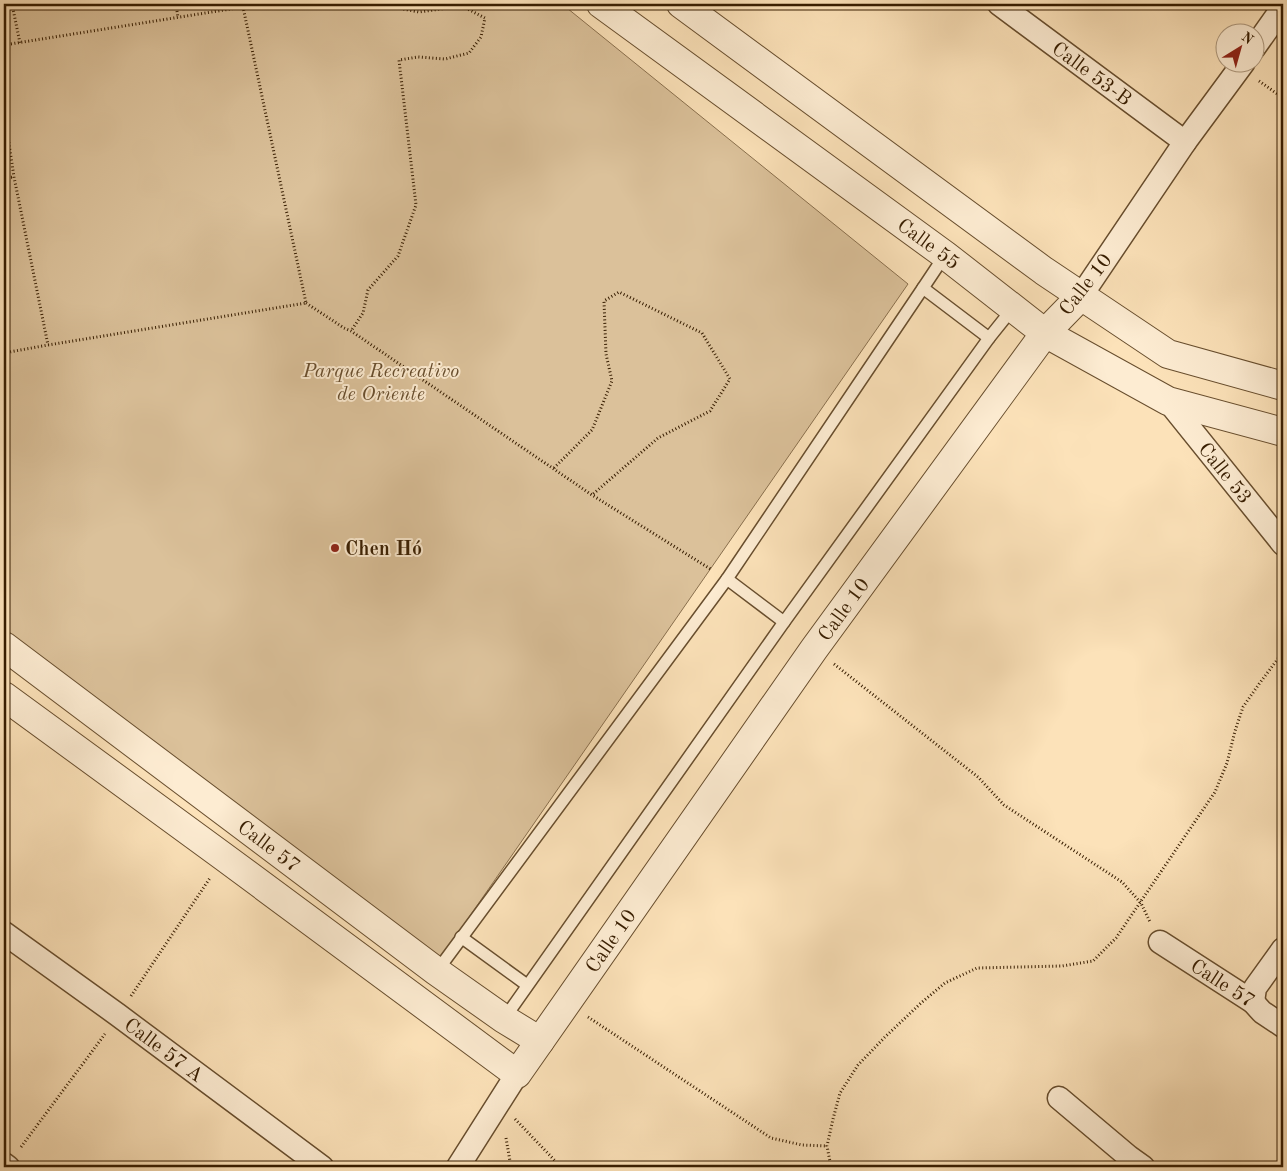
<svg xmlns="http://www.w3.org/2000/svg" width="1287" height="1171" viewBox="0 0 1287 1171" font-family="'Old Standard TT',serif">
	<rect width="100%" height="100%" fill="#fce2b9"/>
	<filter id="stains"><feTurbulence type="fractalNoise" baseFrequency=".004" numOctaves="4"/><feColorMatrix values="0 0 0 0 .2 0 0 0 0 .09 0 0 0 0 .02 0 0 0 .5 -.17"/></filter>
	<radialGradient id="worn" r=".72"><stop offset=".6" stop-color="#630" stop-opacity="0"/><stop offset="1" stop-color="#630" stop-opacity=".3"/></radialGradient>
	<polygon fill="#dbc19a" stroke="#896f4d" points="4,4 562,4 908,284 440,959 4,638"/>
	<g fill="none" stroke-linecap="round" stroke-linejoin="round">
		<g stroke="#684e2e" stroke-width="14">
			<g id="service">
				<polyline points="923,288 989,338"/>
				<polyline points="727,579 784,622"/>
				<polyline points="461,937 527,985"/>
				<polyline points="437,971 727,579 923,288 945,255"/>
				<polyline points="504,1019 784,622 989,338 1013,308"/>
			</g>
		</g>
		<g stroke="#684e2e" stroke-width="25">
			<g id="minor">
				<path id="s1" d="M999 4 1185 142"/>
				<polyline points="1254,48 1283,7"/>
				<polyline points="1081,296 1185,142 1244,62"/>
				<path id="s2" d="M1168 401 1283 544"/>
				<path id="s3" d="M4 933 118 1015 322 1167"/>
				<path id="s4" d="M1160 942 1253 1002 1262 1012 1283 1026"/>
				<polyline points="1253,1002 1255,988 1283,949"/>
				<polyline points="1059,1098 1129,1157 1143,1167"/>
				<polyline points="4,1164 8,1167"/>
				<polyline points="458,1167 517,1074"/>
			</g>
		</g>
		<g stroke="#684e2e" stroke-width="30">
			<g id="tertiary">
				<path id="s5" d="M601 4 945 255 1045 333 1168 401 1283 432"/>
				<polyline points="681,4 1044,271 1168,354 1283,386"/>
				<path id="s6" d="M4 646 436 971 504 1019 540 1041"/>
				<path id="s7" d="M4 696 224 857 517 1074 814 649 1045 333 1081 296"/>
			</g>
		</g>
		<g stroke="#371d00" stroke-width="3" stroke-dasharray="1 2.5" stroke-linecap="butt">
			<polyline points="12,4 20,43"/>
			<polyline points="176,4 178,18"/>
			<polyline points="243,7 368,7 382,5 419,12 462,6 485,18 481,37 469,53 445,59 418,57 399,60 416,205 398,256 368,290 363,313 351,331"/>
			<polyline points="4,45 243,7 306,303 48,345 4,353"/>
			<polyline points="1259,81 1283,98"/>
			<polyline points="4,111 14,177 48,345"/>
			<polyline points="4,178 14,177"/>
			<polyline points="306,303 344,328 351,331 592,495 712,570"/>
			<polyline points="554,468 592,430 612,381 606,354 604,301 619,292 702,333 730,379 710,411 658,438 592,495"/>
			<polyline points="834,664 978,777 1004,805 1122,882 1141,903 1150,922"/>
			<polyline points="131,996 210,878"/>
			<polyline points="588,1017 771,1138 802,1145 827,1146"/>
			<polyline points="515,1119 561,1167"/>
			<polyline points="506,1138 511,1167"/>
			<polyline points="21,1147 105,1034"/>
			<polyline points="831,1167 827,1146 833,1119 840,1093 858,1065 885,1037 921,1003 945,983 977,968 1062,966 1093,961 1116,938 1215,792 1227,763 1235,731 1243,707 1259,684 1283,652"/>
		</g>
		<use href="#service" stroke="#fdecd2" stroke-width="11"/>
		<use href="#minor" stroke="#fdecd2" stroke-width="22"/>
		<use href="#tertiary" stroke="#fdecd2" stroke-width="28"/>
	</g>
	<circle fill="#8f2418" stroke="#fdecd2" stroke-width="2" cx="335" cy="548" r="5"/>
	<g text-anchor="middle" stroke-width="4" stroke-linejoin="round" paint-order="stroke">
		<g font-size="20" fill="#371d00" stroke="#fdecd2">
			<text dy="7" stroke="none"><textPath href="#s1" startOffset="116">Calle 53-B</textPath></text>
			<text dy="7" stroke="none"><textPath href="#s5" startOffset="406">Calle 55</textPath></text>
			<text transform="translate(1085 284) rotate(-52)" y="7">Calle 10</text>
			<text dy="7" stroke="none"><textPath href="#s2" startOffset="92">Calle 53</textPath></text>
			<text dy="7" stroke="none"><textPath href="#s7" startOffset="1205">Calle 10</textPath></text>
			<text dy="7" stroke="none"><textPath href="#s6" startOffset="332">Calle 57</textPath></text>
			<text dy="7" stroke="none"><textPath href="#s7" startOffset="800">Calle 10</textPath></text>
			<text dy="7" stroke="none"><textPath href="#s4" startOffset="75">Calle 57</textPath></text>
			<text dy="7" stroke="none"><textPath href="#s3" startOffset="198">Calle 57 A</textPath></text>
		</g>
		<g font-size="20" font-style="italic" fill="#684e2e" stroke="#fdecd2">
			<text x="381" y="377">Parque Recreativo<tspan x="381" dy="23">de Oriente</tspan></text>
		</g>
		<g font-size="20" font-weight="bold" fill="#371d00" stroke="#fdecd2" text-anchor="start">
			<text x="345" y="555">Chen Hó</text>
		</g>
	</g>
	<rect width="1287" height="1171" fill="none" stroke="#fce2b9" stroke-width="20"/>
	<rect x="5" y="5" width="1277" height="1161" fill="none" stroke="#371d00" stroke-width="2.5"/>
	<rect x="10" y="10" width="1267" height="1151" fill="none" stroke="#371d00"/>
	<g transform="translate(1240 48) rotate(37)"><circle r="24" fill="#fdecd2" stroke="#ae997e"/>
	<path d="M0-4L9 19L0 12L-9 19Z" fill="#8f2418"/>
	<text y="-8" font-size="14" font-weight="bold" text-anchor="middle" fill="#371d00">N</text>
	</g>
	<rect width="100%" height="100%" filter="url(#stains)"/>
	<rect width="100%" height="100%" fill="url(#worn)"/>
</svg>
